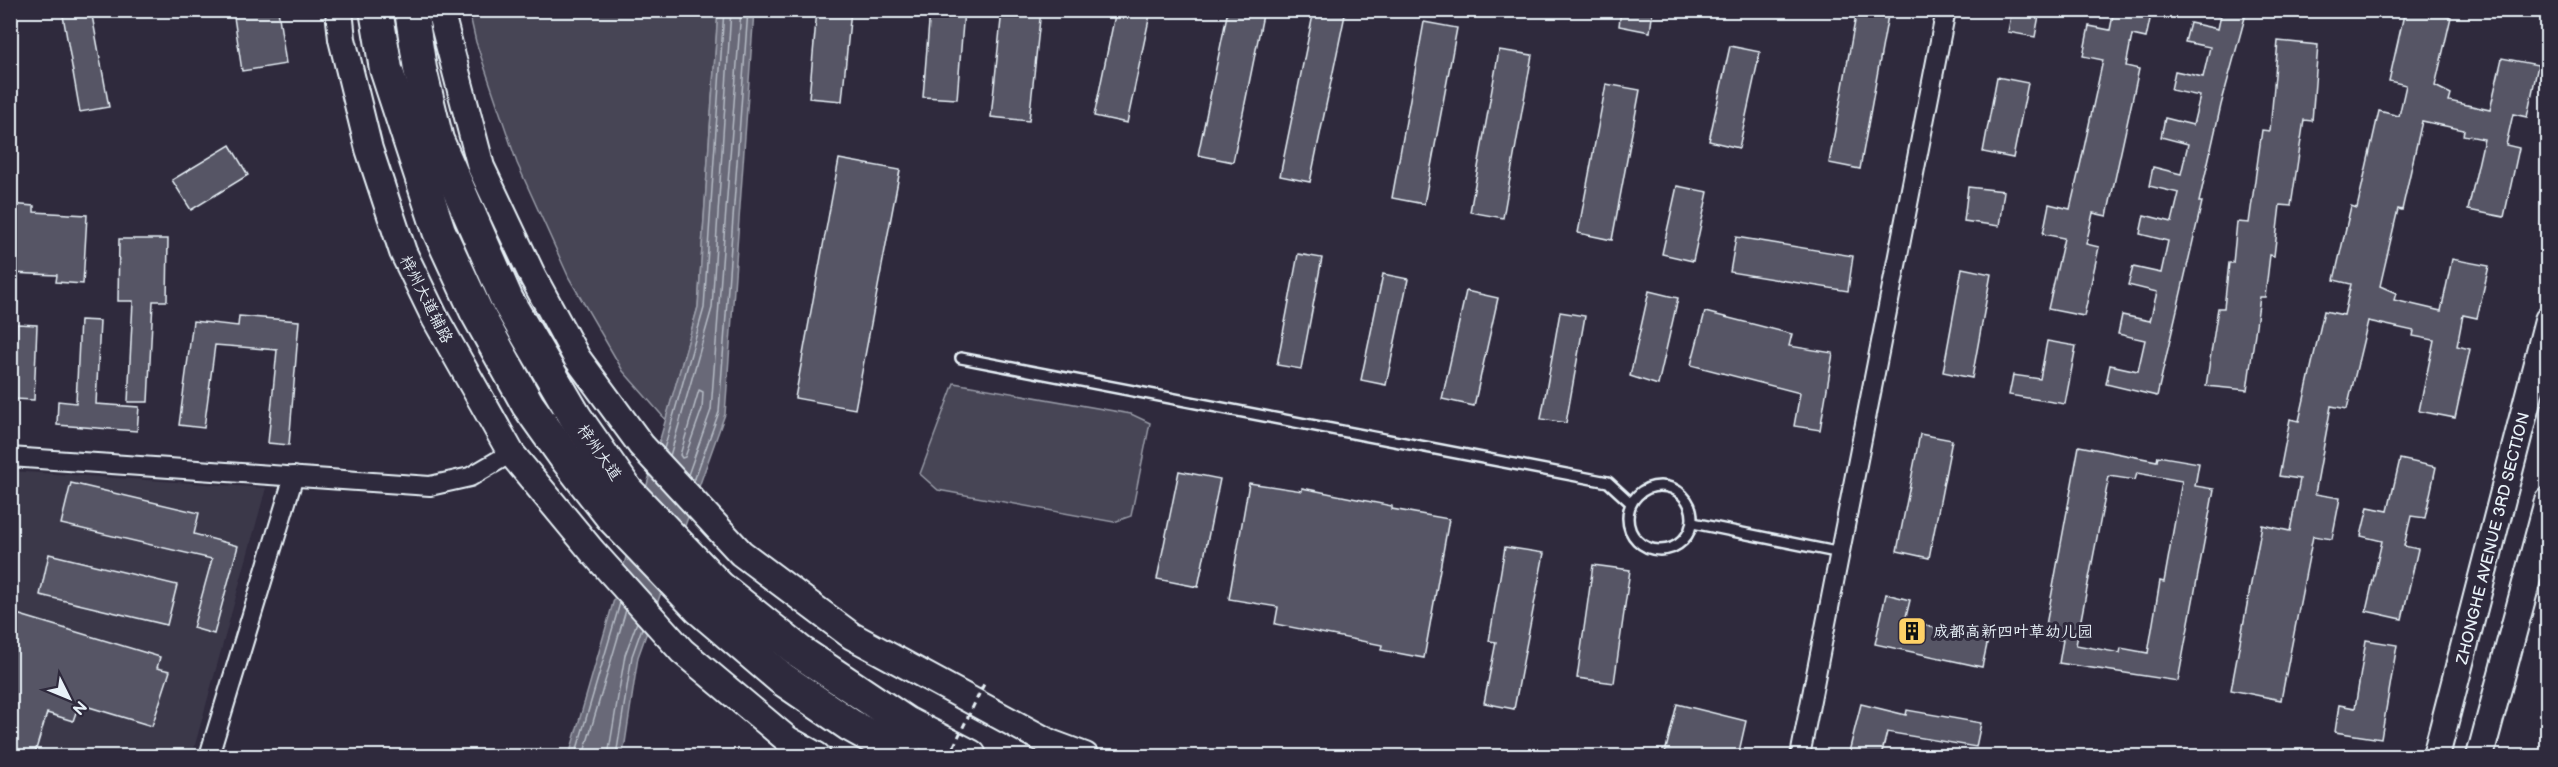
<svg xmlns="http://www.w3.org/2000/svg" width="2558" height="767" viewBox="0 0 2558 767" font-family="'Balsamiq Sans','LXGW WenKai TC',sans-serif">
	<rect width="100%" height="100%" fill="#2f2a3d"/>
	<filter id="ink" filterUnits="userSpaceOnUse"><feTurbulence type="fractalNoise" baseFrequency=".0167" numOctaves="2"/><feDisplacementMap in="SourceGraphic" scale="12" xChannelSelector="R" yChannelSelector="G"/><feConvolveMatrix kernelMatrix="1 2 1 2 8 2 1 2 1" color-interpolation-filters="sRGB"/></filter>
	<g filter="url(#ink)">
		<polygon fill="#3b3749" points="10,471 266,488 192,756 11,756"/>
		<g fill="#464455" stroke="#979aa6" stroke-width="1.5">
			<polygon points="469,11 718,11 698,307 666,420 623,371 569,278 517,163 476,42"/>
			<polygon points="954,383 1131,414 1150,423 1131,516 1114,522 938,490 920,474"/>
		</g>
		<polygon fill="#696978" stroke="#9c9fab" stroke-width="1.5" points="718,11 754,11 725,414 638,657 625,743 621,756 569,756 698,307"/>
		<g fill="none" stroke-linecap="round" stroke-linejoin="round">
			<g stroke="#b5bbc5" stroke-width="1.5">
				<polygon points="699,390 703,392 702,409 685,457 682,458 680,455"/>
				<polyline points="664,449 704,308 724,10"/>
				<polyline points="670,456 712,308 731,10"/>
				<polyline points="688,475 711,410 741,10"/>
				<polyline points="694,481 719,412 748,10"/>
				<polyline points="575,756 620,603"/>
				<polyline points="583,756 626,610"/>
				<polyline points="608,756 625,655 637,622"/>
				<polyline points="616,756 632,656 642,628"/>
			</g>
		</g>
		<g fill="#575565" stroke="#e8f1f8" stroke-width="1.5" fill-rule="evenodd">
			<polygon points="62,10 91,10 109,107 80,112"/>
			<polygon points="233,10 278,10 286,64 242,71"/>
			<polygon points="817,10 851,10 842,101 809,98"/>
			<polygon points="930,10 964,10 957,99 923,97"/>
			<polygon points="1002,10 1041,10 1029,121 991,117"/>
			<polygon points="1116,10 1151,10 1127,123 1094,116"/>
			<polygon points="1228,10 1264,10 1233,162 1198,155"/>
			<polygon points="1314,10 1346,10 1310,182 1280,176"/>
			<polygon points="1621,10 1653,10 1650,32 1619,26"/>
			<polygon points="1857,10 1889,10 1860,169 1829,163"/>
			<polygon points="2012,10 2040,10 2035,37 2008,32"/>
			<polygon points="2114,10 2152,10 2146,38 2132,35 2126,66 2139,69 2107,216 2093,213 2086,244 2099,247 2084,316 2048,309 2064,238 2043,234 2049,204 2070,209 2082,157 2103,60 2083,56 2089,26 2110,30"/>
			<polygon points="2222,10 2247,10 2221,105 2199,202 2202,202 2157,396 2106,384 2110,365 2138,371 2145,340 2118,334 2122,315 2150,321 2157,292 2128,285 2133,267 2161,273 2168,241 2140,234 2144,215 2172,222 2179,193 2149,186 2153,167 2181,174 2188,144 2161,137 2165,118 2193,125 2200,96 2171,90 2175,71 2203,77 2210,47 2185,42 2190,23 2218,29"/>
			<polygon points="2405,10 2423,10 2451,17 2435,86 2451,94 2449,101 2490,110 2502,58 2538,65 2527,117 2513,114 2506,145 2519,148 2504,217 2468,210 2484,139 2463,135 2464,130 2422,121 2402,210 2398,209 2380,286 2396,293 2394,300 2441,311 2452,259 2489,266 2477,318 2463,315 2457,346 2470,349 2455,418 2419,411 2434,340 2413,336 2414,331 2368,321 2347,409 2331,406 2315,494 2340,498 2332,539 2313,536 2281,700 2231,690 2262,525 2290,531 2300,479 2279,476 2290,419 2299,421 2324,311 2344,315 2351,284 2334,280 2351,206 2357,208 2379,111 2399,116 2406,85 2389,81"/>
			<polygon points="1424,22 1457,28 1424,204 1392,198"/>
			<polygon points="2278,41 2318,45 2312,121 2304,120 2291,206 2280,205 2274,256 2270,255 2265,297 2260,297 2247,390 2206,386 2218,308 2224,308 2229,263 2233,263 2237,222 2249,223 2262,130 2270,131"/>
			<polygon points="1730,46 1760,52 1739,148 1709,141"/>
			<polygon points="1499,50 1532,55 1503,218 1470,212"/>
			<polygon points="1997,77 2028,83 2013,158 1983,152"/>
			<polygon points="1606,84 1640,90 1612,240 1578,233"/>
			<polygon points="230,145 248,175 191,210 172,180"/>
			<polygon points="839,159 900,170 855,409 795,398"/>
			<polygon points="1677,186 1708,192 1693,261 1662,254"/>
			<polygon points="1968,187 2004,191 1999,226 1964,221"/>
			<polygon points="10,204 34,206 34,212 87,215 83,284 56,282 57,275 10,273"/>
			<polygon points="1736,237 1853,256 1848,291 1730,272"/>
			<polygon points="119,239 168,239 167,301 153,301 148,402 128,402 133,301 118,301"/>
			<polygon points="1298,254 1322,258 1301,369 1277,365"/>
			<polygon points="1962,268 1991,274 1972,378 1943,372"/>
			<polygon points="1383,274 1408,279 1386,385 1361,380"/>
			<polygon points="1466,291 1498,298 1474,406 1442,399"/>
			<polygon points="1649,291 1678,298 1658,385 1630,376"/>
			<polygon points="1560,312 1585,316 1566,423 1541,419"/>
			<polygon points="1705,312 1792,334 1789,346 1833,353 1820,430 1794,426 1800,393 1691,365"/>
			<polygon points="239,316 299,321 289,445 268,443 277,350 215,345 204,428 179,425 193,321 238,326"/>
			<polygon points="80,320 100,321 96,404 139,407 137,431 57,425 58,401 76,403"/>
			<polygon points="17,324 37,325 34,400 14,399"/>
			<polygon points="2047,341 2076,346 2065,404 2009,395 2013,375 2040,379"/>
			<polygon points="1920,434 1952,440 1929,558 1897,551"/>
			<path d="M2079 446 2157 461 2158 456 2199 463 2195 486 2214 489 2178 681 2059 663 2063 640 2044 636ZM2137 473 2182 481 2164 582 2160 581 2148 653 2121 648 2120 653 2076 645 2109 476 2135 480Z"/>
			<polygon points="2400,459 2436,467 2425,518 2411,516 2404,546 2418,549 2402,619 2366,611 2382,541 2361,536 2368,507 2388,511"/>
			<polygon points="1179,471 1220,479 1198,587 1157,579"/>
			<polygon points="71,483 199,513 194,534 238,546 214,634 193,628 212,559 61,524"/>
			<polygon points="1249,483 1302,491 1302,488 1392,506 1392,509 1449,519 1424,658 1381,650 1382,645 1275,624 1278,607 1229,599"/>
			<polygon points="1505,547 1544,553 1514,709 1484,703 1496,642 1489,641"/>
			<polygon points="49,554 177,585 167,625 40,595"/>
			<polygon points="1593,565 1630,570 1614,683 1577,678"/>
			<polygon points="1886,594 1910,600 1905,621 1988,640 1982,667 1875,644"/>
			<polygon points="10,612 160,657 157,668 170,671 152,726 79,704 73,721 47,713 34,756 10,756"/>
			<polygon points="2366,640 2397,645 2381,739 2335,732 2339,705 2355,708"/>
			<polygon points="1677,704 1746,721 1738,756 1681,756 1665,753"/>
			<polygon points="1861,704 1906,715 1907,710 1981,723 1976,747 1887,732 1881,756 1848,756"/>
		</g>
		<g fill="none" stroke-linecap="round" stroke-linejoin="round">
			<g stroke="#e8f1f8" stroke-width="14">
				<g id="lane">
					<polyline points="961,358 1608,482 1631,503"/>
					<circle cx="1660" cy="518" r="32"/>
					<polyline points="1693,523 1841,553"/>
				</g>
			</g>
			<g stroke="#e8f1f8" stroke-width="22">
				<g id="street">
					<polyline points="10,457 430,486 470,477 511,453"/>
					<polyline points="209,756 294,476"/>
					<polyline points="1800,756 1946,10"/>
				</g>
			</g>
			<g stroke="#e8f1f8" stroke-width="30">
				<g id="secondary">
					<polyline points="339,10 342,39 369,149 403,252 435,318 511,453 592,551 682,651 788,740 817,756"/>
					<polyline points="440,10 481,167 533,277 577,358 641,445 741,553 852,636 1050,743 1085,756"/>
					<polyline points="2436,756 2548,320"/>
					<polyline points="2480,756 2548,501"/>
				</g>
			</g>
			<g stroke="#e8f1f8" stroke-width="36">
				<g id="highway">
					<polyline points="376,10 386,69 439,231 476,311 528,405 565,457 611,516 699,608 781,678 850,725 906,756"/>
					<polyline points="411,10 420,69 437,140 507,300 576,418 627,491 719,587 800,652 906,723 970,756"/>
				</g>
			</g>
			<use href="#lane" stroke="#2f2a3d" stroke-width="9"/>
			<use href="#street" stroke="#2f2a3d" stroke-width="18"/>
			<use href="#secondary" stroke="#2f2a3d" stroke-width="26"/>
			<use href="#highway" stroke="#2f2a3d" stroke-width="32"/>
			<polyline stroke="#e8f1f8" stroke-width="3" stroke-dasharray="6 4.5" stroke-linecap="butt" points="949,756 984,684"/>
		</g>
	</g>
	<defs>
		<g id="building-square" transform="scale(1.5)"><rect x="-9" y="-9" width="18" height="18" rx="4" fill="#ffd166" stroke="#2f2a3d"/><path d="M-4-6H4V6H1V3H-1V6H-4ZM-2.5-4.3h1.7v1.8h-1.7ZM.8-4.3h1.7v1.8H.8ZM-2.5-1h1.7V.8h-1.7ZM.8-1h1.7V.8H.8Z" fill="#111"/></g>
	</defs>
	<g fill-rule="evenodd">
		<use href="#building-square" x="1912" y="631"/>
	</g>
	<g text-anchor="middle" stroke-width="6" stroke-linejoin="round" paint-order="stroke">
		<g font-size="16" fill="#e8f1f8" stroke="#2f2a3d">
			<text transform="translate(427 299) rotate(63)" y="6">梓州大道辅路</text>
			<text transform="translate(600 452) rotate(55)" y="6">梓州大道</text>
			<text transform="translate(2492 538) rotate(-76)" y="6">ZHONGHE AVENUE 3RD SECTION</text>
		</g>
		<g font-size="16" fill="#e8f1f8" stroke="#2f2a3d" text-anchor="start">
			<text x="1933" y="637">成都高新四叶草幼儿园</text>
		</g>
	</g>
	<rect width="2558" height="767" fill="none" stroke="#2f2a3d" stroke-width="36"/>
	<rect x="18" y="18" width="2522" height="731" fill="none" stroke="#e8f1f8" stroke-width="2" filter="url(#ink)"/>
	<g transform="translate(69 698) rotate(133)" stroke="#2f2a3d" stroke-width="4.5" paint-order="stroke">
	<path d="M0-4.5L10 22L0 15L-10 22Z" fill="#e8f1f8"/>
	<text y="-9" font-size="16" font-weight="bold" text-anchor="middle" fill="#e8f1f8">N</text>
	</g>
</svg>
